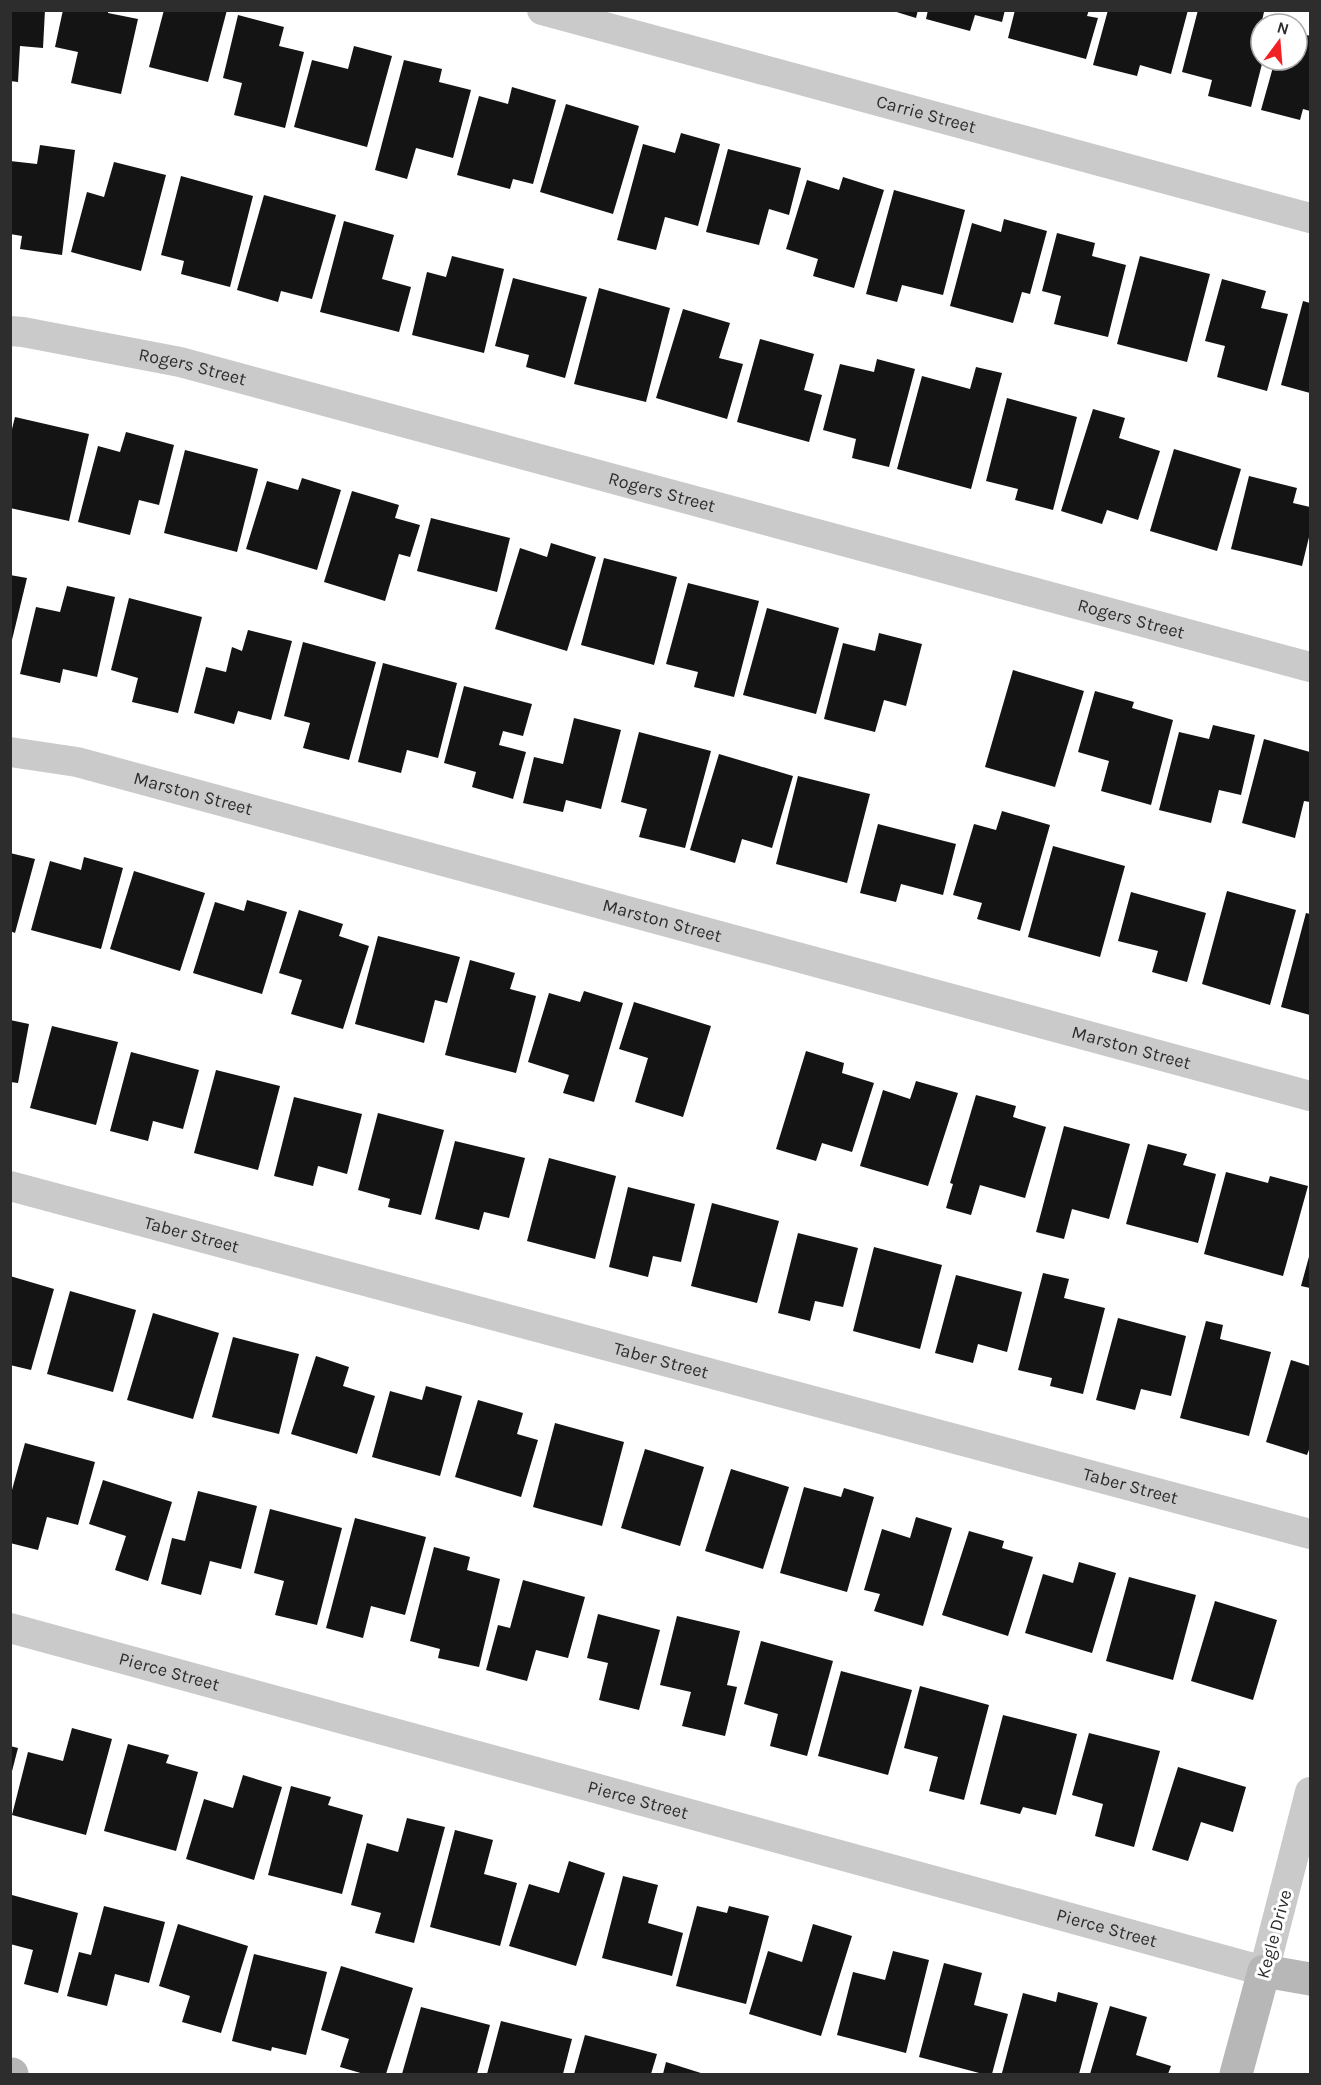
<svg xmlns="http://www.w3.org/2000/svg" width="1321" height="2085" viewBox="0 0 1321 2085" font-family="Karla,sans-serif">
	<rect width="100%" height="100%" fill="#fff"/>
	<g fill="#141414">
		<polygon points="10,10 45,10 43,48 20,46 18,82 10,81"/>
		<polygon points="63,10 108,10 108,13 138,19 121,94 71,83 78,52 55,47"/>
		<polygon points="164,10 227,10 208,82 149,67"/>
		<polygon points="890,10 918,10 916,18"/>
		<polygon points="928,10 1005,10 1002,22 975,15 970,31 926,19"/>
		<polygon points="1015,10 1089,10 1087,16 1098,18 1086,59 1008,38"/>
		<polygon points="1108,10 1188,10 1171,74 1140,65 1137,76 1093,65"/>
		<polygon points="1198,10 1264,12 1257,42 1261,43 1261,60 1263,60 1251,107 1208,96 1212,80 1182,72"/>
		<polygon points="238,15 284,27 279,46 304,52 285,128 234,115 242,83 223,78"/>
		<polygon points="1297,32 1310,36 1310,111 1303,109 1300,120 1261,110 1275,60 1297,60"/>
		<polygon points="354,46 392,56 367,147 294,127 312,60 348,69"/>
		<polygon points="404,60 442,69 439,82 471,90 453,158 416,148 407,179 375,170"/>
		<polygon points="512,87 556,100 533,184 513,179 510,189 457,175 479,96 508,104"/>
		<polygon points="566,104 639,126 613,214 540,192"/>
		<polygon points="681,133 720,144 698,226 665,217 656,250 617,240 643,144 675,153"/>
		<polygon points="40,145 75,150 62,255 20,249 22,236 10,234 10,161 37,164"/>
		<polygon points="728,149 801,168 789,215 769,209 759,245 706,232"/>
		<polygon points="114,162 166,175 141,271 71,252 87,192 104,197"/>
		<polygon points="181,176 253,196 230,287 181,274 184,261 161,255"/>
		<polygon points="843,177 884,190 854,288 813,276 818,259 786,249 807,180 839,190"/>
		<polygon points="894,190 965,210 943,295 902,285 897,302 866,294"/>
		<polygon points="264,195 336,215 312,299 281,291 278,302 237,290"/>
		<polygon points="1004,219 1047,231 1030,294 1022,292 1013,323 950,306 972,223 1001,232"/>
		<polygon points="344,221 394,235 382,279 411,287 399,332 320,312"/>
		<polygon points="1057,233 1095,243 1092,256 1126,265 1108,337 1054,324 1061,296 1042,291"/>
		<polygon points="452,256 504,269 484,353 412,335 427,272 446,277"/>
		<polygon points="1140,256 1210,274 1187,362 1117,344"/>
		<polygon points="513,278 587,297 565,378 526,367 529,355 495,346"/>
		<polygon points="1222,279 1266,291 1261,308 1288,314 1267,391 1217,377 1225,346 1205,341"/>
		<polygon points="599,288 670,308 646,402 574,384"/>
		<polygon points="1303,301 1310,303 1310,393 1281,385"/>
		<polygon points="683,309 730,323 719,358 743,364 727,419 656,398"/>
		<polygon points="760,339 814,354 804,390 822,395 809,442 737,422"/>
		<polygon points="877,359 915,369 889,467 852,458 856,439 823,430 840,364 874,372"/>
		<polygon points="976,367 1002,373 971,489 897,469 922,376 970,389"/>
		<polygon points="1007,398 1077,417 1053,510 1015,500 1018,489 986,481"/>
		<polygon points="1093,409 1125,418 1119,438 1160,451 1138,520 1107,510 1102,524 1061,511"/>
		<polygon points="15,417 89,434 69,521 10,508 10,437"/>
		<polygon points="126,432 174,445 159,505 139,500 130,535 78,522 98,446 120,452"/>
		<polygon points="1174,449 1241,469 1217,551 1150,531"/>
		<polygon points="185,450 258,469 237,552 164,533"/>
		<polygon points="1249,476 1297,488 1293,503 1310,507 1310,533 1302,566 1231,549"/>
		<polygon points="302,478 341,490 317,570 246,549 267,481 298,490"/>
		<polygon points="352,491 399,505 395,518 420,525 410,557 399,554 385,601 324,582"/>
		<polygon points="431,518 510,538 497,592 417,571"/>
		<polygon points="551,543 596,557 567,651 495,629 520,548 547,557"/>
		<polygon points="604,558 677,577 654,665 581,645"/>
		<polygon points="10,575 27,578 11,644 10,644"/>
		<polygon points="688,583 759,601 734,697 694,687 698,672 666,664"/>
		<polygon points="67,586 115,597 97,677 63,669 60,683 20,674 36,607 60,612"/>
		<polygon points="129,598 202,617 178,713 132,702 138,678 111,670"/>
		<polygon points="767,608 839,628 816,714 743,695"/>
		<polygon points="248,630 292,641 271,720 238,711 234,724 194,713 206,667 226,672 232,647 242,651"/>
		<polygon points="879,633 922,644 906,706 884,700 875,732 824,719 843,643 875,651"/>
		<polygon points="303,642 376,662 349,760 303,748 310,723 284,716"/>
		<polygon points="383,663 457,683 438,758 407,750 401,773 358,762"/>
		<polygon points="1013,670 1084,691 1055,787 985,767"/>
		<polygon points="464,686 532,704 523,736 503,731 499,745 526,752 513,799 472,787 476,772 444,763"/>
		<polygon points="1095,691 1134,702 1132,708 1173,720 1151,805 1101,791 1109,761 1078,752"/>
		<polygon points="574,718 621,730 601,809 566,800 563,812 523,803 534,757 563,764"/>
		<polygon points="1213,725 1255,735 1241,795 1219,790 1211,823 1159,810 1179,732 1209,739"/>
		<polygon points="639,732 711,751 685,848 639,837 647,809 621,802"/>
		<polygon points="1264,739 1310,752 1310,802 1304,801 1295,838 1242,823"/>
		<polygon points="719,754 793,776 772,848 742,839 735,863 690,850"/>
		<polygon points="798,776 870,794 847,883 776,864"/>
		<polygon points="1002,811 1050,825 1020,931 977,919 982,903 953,895 974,824 996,830"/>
		<polygon points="878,824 956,844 943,895 901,884 896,902 860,893"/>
		<polygon points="1053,846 1125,866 1100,957 1028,937"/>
		<polygon points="10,853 35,859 15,933 10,931"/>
		<polygon points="84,857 123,868 101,949 31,930 50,861 81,870"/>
		<polygon points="134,871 205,893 180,971 110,949"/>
		<polygon points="1227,891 1296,910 1270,1005 1202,984"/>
		<polygon points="1131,892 1206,913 1187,982 1152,972 1158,951 1118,941"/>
		<polygon points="247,900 287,912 262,994 193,973 215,902 244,911"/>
		<polygon points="299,910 343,924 339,936 369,946 343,1029 291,1014 302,980 279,973"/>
		<polygon points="1306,913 1310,914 1310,1015 1281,1007"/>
		<polygon points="378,936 460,957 447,1003 435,1000 424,1043 355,1024"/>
		<polygon points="470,960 515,973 510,989 536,996 516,1073 445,1055"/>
		<polygon points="584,991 623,1003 594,1102 563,1093 569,1075 528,1062 549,993 580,1002"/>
		<polygon points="634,1002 711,1026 683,1117 635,1102 648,1058 619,1049"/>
		<polygon points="10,1020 29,1024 18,1083 10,1082"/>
		<polygon points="52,1026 118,1042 96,1125 30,1108"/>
		<polygon points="806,1051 844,1063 842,1073 874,1083 852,1152 822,1143 816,1161 776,1149"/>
		<polygon points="131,1052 199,1070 183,1129 153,1121 148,1141 110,1131"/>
		<polygon points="216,1070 280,1086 258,1170 194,1153"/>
		<polygon points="916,1081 958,1093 928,1186 860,1166 883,1090 910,1099"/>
		<polygon points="976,1095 1016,1106 1013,1117 1046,1127 1025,1198 980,1185 971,1215 946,1208 953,1184 950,1183"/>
		<polygon points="294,1097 362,1114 347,1174 318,1166 313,1186 274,1176"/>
		<polygon points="378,1113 444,1130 421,1215 388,1207 390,1199 358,1190"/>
		<polygon points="1064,1126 1130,1144 1109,1219 1072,1209 1064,1239 1036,1232"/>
		<polygon points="455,1141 525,1158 509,1218 484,1212 479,1230 435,1219"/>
		<polygon points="1148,1144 1187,1154 1183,1165 1216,1174 1198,1243 1126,1224"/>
		<polygon points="549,1158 616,1176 595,1259 527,1241"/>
		<polygon points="1226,1172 1268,1183 1270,1176 1308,1186 1283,1276 1204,1254"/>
		<polygon points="628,1187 695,1204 681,1262 653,1256 648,1277 609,1267"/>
		<polygon points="712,1203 779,1221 757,1303 691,1286"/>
		<polygon points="798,1233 858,1248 843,1307 815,1301 810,1321 778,1313"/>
		<polygon points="874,1247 942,1265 920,1349 853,1331"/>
		<polygon points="1310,1253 1310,1288 1301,1286"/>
		<polygon points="1043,1273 1069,1279 1064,1298 1105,1308 1083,1394 1050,1386 1052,1378 1018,1370"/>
		<polygon points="956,1275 1022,1292 1007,1352 978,1344 973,1363 935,1353"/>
		<polygon points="10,1276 54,1289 31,1370 10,1365"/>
		<polygon points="70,1291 136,1310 113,1392 47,1374"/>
		<polygon points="153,1313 219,1333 193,1419 127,1400"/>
		<polygon points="1118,1318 1186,1336 1171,1396 1141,1389 1135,1410 1096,1400"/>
		<polygon points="1206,1321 1223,1325 1220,1339 1271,1352 1249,1436 1180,1418"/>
		<polygon points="233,1337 299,1354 279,1434 212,1417"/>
		<polygon points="316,1356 349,1367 343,1386 375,1396 357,1454 291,1434"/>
		<polygon points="1291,1360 1310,1366 1310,1447 1307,1455 1266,1442"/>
		<polygon points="426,1386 462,1396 440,1476 372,1457 390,1391 422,1400"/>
		<polygon points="478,1400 523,1413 517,1434 538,1440 521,1497 455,1477"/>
		<polygon points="555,1423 624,1442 602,1526 533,1507"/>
		<polygon points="25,1443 95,1462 78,1525 47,1517 38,1550 10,1543 10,1497"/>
		<polygon points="645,1449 704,1467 680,1546 621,1528"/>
		<polygon points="731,1469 789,1487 763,1569 705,1551"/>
		<polygon points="103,1480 172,1502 148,1581 115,1570 126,1536 89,1524"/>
		<polygon points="804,1487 841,1497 844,1488 874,1497 847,1592 780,1573"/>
		<polygon points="198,1491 257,1506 241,1569 210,1561 201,1595 161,1584 172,1538 185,1541"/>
		<polygon points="270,1509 342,1528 317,1625 275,1615 284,1581 254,1573"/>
		<polygon points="916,1517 952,1528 923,1626 874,1611 880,1594 864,1590 882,1529 910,1538"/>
		<polygon points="355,1518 426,1537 405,1615 371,1606 363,1638 326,1628"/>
		<polygon points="969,1531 1004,1541 1002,1548 1033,1557 1008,1636 942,1615"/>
		<polygon points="434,1547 470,1557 467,1570 500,1579 479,1667 438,1658 440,1649 410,1641"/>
		<polygon points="1079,1562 1116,1573 1092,1653 1025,1633 1043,1574 1073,1583"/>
		<polygon points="1129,1577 1196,1595 1173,1680 1106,1661"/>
		<polygon points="523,1580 585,1597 568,1658 536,1650 527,1681 486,1670 498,1625 510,1628"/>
		<polygon points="1215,1601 1277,1620 1253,1700 1191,1681"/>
		<polygon points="598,1614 660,1630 639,1710 599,1700 608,1663 587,1658"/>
		<polygon points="677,1616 740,1631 727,1685 737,1687 725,1736 682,1726 691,1692 660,1685"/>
		<polygon points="761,1641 833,1661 807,1756 770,1746 778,1714 744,1704"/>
		<polygon points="841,1671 912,1690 888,1775 818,1756"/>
		<polygon points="920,1686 989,1705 964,1800 929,1791 938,1757 904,1748"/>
		<polygon points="1003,1715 1077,1734 1056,1815 1023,1807 1020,1814 980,1804"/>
		<polygon points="72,1728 112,1739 86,1835 12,1815 28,1752 63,1761"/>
		<polygon points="1089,1733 1160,1751 1134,1847 1095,1836 1103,1804 1072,1795"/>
		<polygon points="128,1744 169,1755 166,1763 198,1772 176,1851 104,1831"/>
		<polygon points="10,1746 18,1748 11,1775 10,1775"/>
		<polygon points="1178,1767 1246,1787 1233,1832 1201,1822 1188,1861 1152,1850"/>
		<polygon points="243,1775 282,1787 254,1880 186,1859 204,1799 233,1808"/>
		<polygon points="291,1786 331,1797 328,1805 363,1815 342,1894 268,1875"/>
		<polygon points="407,1818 445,1827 414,1943 375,1933 381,1913 351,1905 367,1843 398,1852"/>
		<polygon points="455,1830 493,1840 484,1874 517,1883 500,1946 430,1927"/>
		<polygon points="569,1861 605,1873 576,1966 509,1946 529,1884 559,1893"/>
		<polygon points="623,1876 658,1885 648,1923 683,1933 672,1976 602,1958"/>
		<polygon points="12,1895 78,1913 58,1993 24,1984 33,1950 10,1944"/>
		<polygon points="104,1906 165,1922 149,1983 115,1974 107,2006 67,1996 79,1952 91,1955"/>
		<polygon points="697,1906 727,1913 729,1906 769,1916 746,2004 676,1986"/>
		<polygon points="178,1924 248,1946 221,2033 182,2022 190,1996 159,1986"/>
		<polygon points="813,1924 852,1936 821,2036 749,2014 768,1951 802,1962"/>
		<polygon points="893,1951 929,1960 906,2053 837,2035 853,1972 885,1980"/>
		<polygon points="254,1954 327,1972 306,2055 272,2047 271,2051 232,2041"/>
		<polygon points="944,1963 982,1973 974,2005 1008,2014 992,2074 983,2074 919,2057"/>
		<polygon points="341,1966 413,1988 386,2074 364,2074 340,2067 349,2039 321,2030"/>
		<polygon points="1058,1992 1098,2003 1079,2074 1002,2073 1023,1993 1056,2002"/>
		<polygon points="1110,2006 1147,2017 1136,2055 1171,2066 1168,2074 1090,2074"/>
		<polygon points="421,2007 490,2025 477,2074 402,2074"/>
		<polygon points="501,2021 572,2039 563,2074 487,2074"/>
		<polygon points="585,2035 657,2054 651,2074 574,2074"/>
		<polygon points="666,2062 704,2074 663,2074"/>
	</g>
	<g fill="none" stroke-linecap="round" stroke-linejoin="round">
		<g stroke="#cacaca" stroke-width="30">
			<path id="s1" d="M542 10 1310 218"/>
			<path id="s2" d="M10 331 23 332 180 362 1310 667"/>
			<path id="s3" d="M10 752 77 762 1310 1096"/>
			<path id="s4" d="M10 1186 1310 1534"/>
			<path id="s5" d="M10 1628 1264 1971 1310 1792"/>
		</g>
		<g stroke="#b7b7b7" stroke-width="33">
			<polyline points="10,2074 12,2074"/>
			<polyline points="1236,2074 1264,1971 1310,1979"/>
		</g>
	</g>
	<g text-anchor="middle" stroke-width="6" stroke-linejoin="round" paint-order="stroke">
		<g font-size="18" fill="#2d2d2d" stroke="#fff">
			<text dy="6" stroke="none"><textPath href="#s1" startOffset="398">Carrie Street</textPath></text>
			<text dy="6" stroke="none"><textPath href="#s2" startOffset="186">Rogers Street</textPath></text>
			<text dy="6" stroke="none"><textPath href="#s2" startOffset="672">Rogers Street</textPath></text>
			<text dy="6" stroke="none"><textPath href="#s2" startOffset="1158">Rogers Street</textPath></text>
			<text dy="6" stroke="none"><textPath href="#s3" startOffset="188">Marston Street</textPath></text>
			<text dy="6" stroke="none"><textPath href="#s3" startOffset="674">Marston Street</textPath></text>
			<text dy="6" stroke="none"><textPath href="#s3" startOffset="1160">Marston Street</textPath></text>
			<text dy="6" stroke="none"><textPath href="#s4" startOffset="188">Taber Street</textPath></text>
			<text dy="6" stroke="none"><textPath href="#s4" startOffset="674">Taber Street</textPath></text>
			<text dy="6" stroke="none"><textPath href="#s4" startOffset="1160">Taber Street</textPath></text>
			<text dy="6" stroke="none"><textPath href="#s5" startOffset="165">Pierce Street</textPath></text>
			<text dy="6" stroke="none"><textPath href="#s5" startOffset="651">Pierce Street</textPath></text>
			<text dy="6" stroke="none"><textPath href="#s5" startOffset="1137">Pierce Street</textPath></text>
			<text transform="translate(1274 1934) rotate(-75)" y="6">Kegle Drive</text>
		</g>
	</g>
	<rect width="1321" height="2085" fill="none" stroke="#2d2d2d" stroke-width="24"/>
	<g transform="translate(1279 42) rotate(16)"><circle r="28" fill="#ffffff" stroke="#ababab" stroke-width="1.5"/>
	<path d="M0-4.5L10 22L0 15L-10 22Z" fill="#f22123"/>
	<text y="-9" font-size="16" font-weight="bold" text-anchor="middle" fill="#2d2d2d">N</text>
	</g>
</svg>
